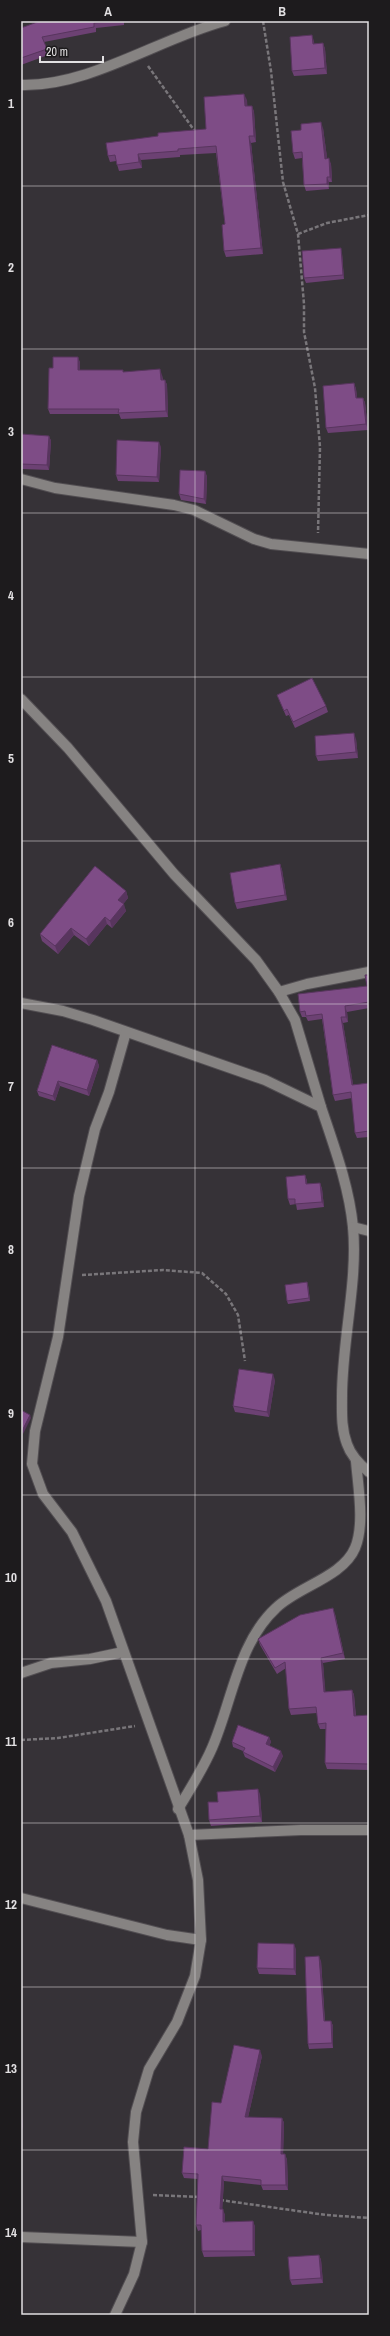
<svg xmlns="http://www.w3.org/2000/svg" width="390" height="2336" viewBox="0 0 390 2336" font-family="'Archivo Narrow',sans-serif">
	<rect width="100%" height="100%" fill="#363237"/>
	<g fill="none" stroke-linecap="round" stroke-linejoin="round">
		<g stroke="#524e52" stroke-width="12">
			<g id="minor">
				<path d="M21 85C89 87 160 38 225 21"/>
				<polyline points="21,479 55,488 174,505 194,510 254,539 271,544 369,554"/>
				<polyline points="21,699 68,748 174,874 256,960 279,992 295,1020 321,1107"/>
				<polyline points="279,992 307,984 369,972"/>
				<path d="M21 1003 63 1011 93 1020 265 1080 321 1107C334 1146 349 1186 353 1227 358 1281 342 1341 342 1396 342 1412 341 1428 347 1444 351 1456 359 1464 369 1472"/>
				<polyline points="353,1227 369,1231"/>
				<polyline points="21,1673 51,1663 90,1659 123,1652"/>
				<path d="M178 1809C190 1789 203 1769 212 1748 232 1702 238 1643 276 1608 297 1587 343 1577 355 1548 365 1525 358 1486 356 1461"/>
				<polyline points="189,1835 301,1830 369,1830"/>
				<polyline points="21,1898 167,1935 201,1940"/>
				<polyline points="21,2237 142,2242"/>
				<polyline points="115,2315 134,2274 142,2242 133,2142 136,2112 149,2069 177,2022 195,1976 201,1940 198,1880 189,1835 106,1601 72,1532 43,1494 32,1464 35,1431 58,1337 79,1196 95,1129 109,1092 126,1032"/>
			</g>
		</g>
		<g stroke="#79767a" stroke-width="2.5" stroke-dasharray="4 2" stroke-linecap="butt">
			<polyline points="263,21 271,71 283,182 298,234 304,304 304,332 315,388 320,447 318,533"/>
			<polyline points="148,66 194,130"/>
			<polyline points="298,234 327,223 369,215"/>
			<polyline points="82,1275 163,1270 202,1273 226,1294 238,1315 245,1361"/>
			<polyline points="21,1740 58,1738 135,1726"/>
			<polyline points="153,2195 200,2197"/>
			<polyline points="220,2200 326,2215 369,2218"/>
		</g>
		<use href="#minor" stroke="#868382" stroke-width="10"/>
	</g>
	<g fill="#6c4173">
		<polygon points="40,21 124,21 124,25 96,28 96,32 44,42 48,55 21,65 21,28"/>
		<polygon points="314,41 314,44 323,43 325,49 327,74 294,76 292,71"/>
		<polygon points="247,100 247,106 252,106 254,112 256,142 251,143 263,254 226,257 224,251 225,224 216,153 180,155 180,157 141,160 142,168 119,171 116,161 110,162 108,156 206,129"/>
		<polygon points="323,128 327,158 331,164 332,182 329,182 329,189 306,191 304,185 302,158 295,159 293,153"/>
		<polygon points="342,253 344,279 306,283 304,278"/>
		<polygon points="78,357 80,363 80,370 123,370 123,372 162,375 163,380 165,380 167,385 168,417 121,419 119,414 50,414 48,409 53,368"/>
		<polygon points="354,383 356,389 357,398 363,398 365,403 368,430 328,433 326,428"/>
		<polygon points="21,434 49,436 51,441 49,470 22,469 21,467"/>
		<polygon points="161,447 159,482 118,481 116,475"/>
		<polygon points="205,471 207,477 206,504 181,500 179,494"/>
		<polygon points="277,695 326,706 328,712 295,728 289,715 286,716"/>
		<polygon points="356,739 358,758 318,761 316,756"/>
		<polygon points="280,864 282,870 287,900 237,909 235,903"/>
		<polygon points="126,891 128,898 123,904 126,911 112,928 107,924 89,946 74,935 58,954 42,941 40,934"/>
		<polygon points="369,975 369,1008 347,1012 348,1022 343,1023 353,1085 369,1083 369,1137 357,1138 355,1133 352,1098 335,1101 333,1095 322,1019 308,1021 306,1017 302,1017 300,1012 367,986"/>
		<polygon points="97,1060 99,1066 89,1096 60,1086 55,1101 39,1096 37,1091"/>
		<polygon points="305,1175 307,1181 307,1184 320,1183 322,1189 324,1207 297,1210 296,1204 290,1205 288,1199"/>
		<polygon points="307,1282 308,1285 310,1301 288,1304 287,1301"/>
		<polygon points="275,1380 269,1417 235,1412 233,1406"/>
		<polygon points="335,1614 345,1659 323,1663 325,1692 352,1690 354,1695 356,1716 369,1715 369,1770 327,1769 325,1763 326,1729 320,1729 318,1724 317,1713 291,1715 289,1709 286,1668 277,1674 260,1645 258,1639"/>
		<polygon points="269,1737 271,1742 269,1746 283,1756 275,1772 245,1757 243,1752 243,1751 233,1747 232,1742"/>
		<polygon points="260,1794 262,1822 211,1826 209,1820"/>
		<polygon points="296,1949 296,1975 259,1974 257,1968"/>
		<polygon points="321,1961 325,2021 331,2021 333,2026 333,2048 309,2049 308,2044"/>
		<polygon points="262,2056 248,2117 282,2118 284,2123 283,2154 285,2154 287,2160 288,2190 263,2190 261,2185 224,2181 222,2209 225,2215 225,2222 253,2221 255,2227 255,2256 204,2257 202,2251 201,2230 198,2231 196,2225 198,2179 184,2178 182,2173 208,2149 221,2103"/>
		<polygon points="319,2255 321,2260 323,2283 292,2285 290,2280"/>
	</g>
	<g fill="#58355e">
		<polygon points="312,35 314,41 315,50 313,44"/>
		<polygon points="323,43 325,49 327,74 325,68"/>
		<polygon points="244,94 247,100 248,112 245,106"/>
		<polygon points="252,106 254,112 256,142 254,136"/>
		<polygon points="321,122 323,128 328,164 325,159"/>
		<polygon points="249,136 251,143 263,254 261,248"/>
		<polygon points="138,154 141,160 142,168 139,162"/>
		<polygon points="329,158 331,164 332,182 330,177"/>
		<polygon points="327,177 329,182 329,189 327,184"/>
		<polygon points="341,248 342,253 344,279 343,275"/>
		<polygon points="78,357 80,363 80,376 78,370"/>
		<polygon points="160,369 162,375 163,385 161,380"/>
		<polygon points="165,380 167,385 168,417 166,411"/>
		<polygon points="354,383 356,389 358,404 356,398"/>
		<polygon points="363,398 365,403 368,430 366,424"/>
		<polygon points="49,436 51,441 49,470 47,465"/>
		<polygon points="159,442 161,447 159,482 157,477"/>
		<polygon points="205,471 207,477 206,504 204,499"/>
		<polygon points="354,733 356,739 358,758 356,752"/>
		<polygon points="280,864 282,870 287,900 285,895"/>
		<polygon points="126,891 128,898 121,907 118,900"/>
		<polygon points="124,904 126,911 112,928 110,921"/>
		<polygon points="105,917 107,924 89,946 86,939"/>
		<polygon points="71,928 74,935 58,954 55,946"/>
		<polygon points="345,1006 347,1012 348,1022 346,1017"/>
		<polygon points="341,1017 343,1023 354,1090 352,1085"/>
		<polygon points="97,1060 99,1066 89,1096 87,1090"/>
		<polygon points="58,1081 60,1086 55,1101 53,1096"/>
		<polygon points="305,1175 307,1181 308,1190 306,1184"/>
		<polygon points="320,1183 322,1189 324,1207 322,1202"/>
		<polygon points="307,1282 308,1285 310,1301 309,1298"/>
		<polygon points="273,1374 275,1380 269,1417 267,1412"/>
		<polygon points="30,1415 31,1418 23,1434 22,1431"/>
		<polygon points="333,1608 335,1614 345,1659 343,1653"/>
		<polygon points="321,1658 323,1663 326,1697 324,1692"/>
		<polygon points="352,1690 354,1695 356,1722 354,1716"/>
		<polygon points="269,1737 271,1742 268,1749 266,1744"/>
		<polygon points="281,1751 283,1756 275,1772 273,1767"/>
		<polygon points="258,1789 260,1794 262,1822 260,1816"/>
		<polygon points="294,1944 296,1949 296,1975 294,1969"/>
		<polygon points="319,1956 321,1961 325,2026 324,2021"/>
		<polygon points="331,2021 333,2026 333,2048 332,2043"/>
		<polygon points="260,2050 262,2056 247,2122 245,2117"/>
		<polygon points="21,2108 22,2111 23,2130 22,2127"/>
		<polygon points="282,2118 284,2123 283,2160 281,2154"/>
		<polygon points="285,2154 287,2160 288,2190 286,2185"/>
		<polygon points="222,2176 224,2181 222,2215 220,2209"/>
		<polygon points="223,2209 225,2215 225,2227 223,2222"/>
		<polygon points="253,2221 255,2227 255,2256 253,2251"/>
		<polygon points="319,2255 321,2260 323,2283 321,2278"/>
	</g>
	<g fill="#7e4c86" stroke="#58355e">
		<polygon points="40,21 113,21 94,23 94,27 42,37 47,49 21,58 21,28"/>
		<polygon points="312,35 313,44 323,43 325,68 292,71 290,37"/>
		<polygon points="244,94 245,106 252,106 254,136 249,136 261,248 224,251 222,225 225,224 216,146 178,149 178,151 138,154 139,162 117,165 115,155 108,156 106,143 158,136 158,133 206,129 204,97"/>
		<polygon points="321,122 325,159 329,158 330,177 327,177 327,184 304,185 302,152 293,153 291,131 301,130 301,124"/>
		<polygon points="341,248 343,275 304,278 302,251"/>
		<polygon points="53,357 78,357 78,370 123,370 123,372 160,369 161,380 165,380 166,411 118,413 119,409 48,409 49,368 53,368"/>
		<polygon points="354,383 356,398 363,398 366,424 326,428 323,386"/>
		<polygon points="21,434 49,436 47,465 21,464"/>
		<polygon points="117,440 159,442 157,477 116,475"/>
		<polygon points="180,470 205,471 204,499 179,494"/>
		<polygon points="312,678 326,706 293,722 287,709 284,711 277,695"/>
		<polygon points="354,733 356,752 316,756 315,736"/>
		<polygon points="280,864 285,895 235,903 230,873"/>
		<polygon points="95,866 126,891 118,900 124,904 110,921 105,917 86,939 71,928 55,946 40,934"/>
		<polygon points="365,975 369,975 369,1002 345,1006 346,1017 341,1017 352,1085 369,1083 369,1131 355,1133 351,1092 333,1095 322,1014 306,1016 305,1011 300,1012 298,994 367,986"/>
		<polygon points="52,1045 97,1060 87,1090 58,1081 53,1096 37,1091"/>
		<polygon points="305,1175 306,1184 320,1183 322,1202 295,1204 295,1199 288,1199 286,1177"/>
		<polygon points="307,1282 309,1298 287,1301 285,1285"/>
		<polygon points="239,1369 273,1374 267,1412 233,1406"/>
		<polygon points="21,1410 30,1415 22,1431 21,1430"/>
		<polygon points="333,1608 343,1653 321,1658 324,1692 352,1690 354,1716 369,1715 369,1764 325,1763 326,1723 318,1724 316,1707 289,1709 285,1662 275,1668 258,1639 300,1615"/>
		<polygon points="238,1725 269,1737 266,1744 281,1751 273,1767 243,1752 245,1748 232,1742"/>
		<polygon points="258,1789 260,1816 209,1820 208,1802 218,1802 217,1792"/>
		<polygon points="258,1943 294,1944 294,1969 257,1968"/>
		<polygon points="319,1956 324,2021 331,2021 332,2043 308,2044 305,1957"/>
		<polygon points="234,2045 260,2050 245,2117 282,2118 281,2154 285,2154 286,2185 261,2185 261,2180 222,2176 220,2209 223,2209 223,2222 253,2221 253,2251 202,2251 201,2225 196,2225 198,2174 182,2173 184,2147 208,2149 212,2102 221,2103"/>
		<polygon points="21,2110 22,2127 21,2127"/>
		<polygon points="319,2255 321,2278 290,2280 288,2257"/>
	</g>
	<path fill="none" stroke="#e2e0e2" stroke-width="1" stroke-opacity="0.55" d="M195 21V2315M21 186H369M21 349H369M21 513H369M21 677H369M21 841H369M21 1004H369M21 1168H369M21 1332H369M21 1495H369M21 1659H369M21 1823H369M21 1987H369M21 2150H369"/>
	<rect width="390" height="2336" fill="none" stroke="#1d1b1d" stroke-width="44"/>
	<path d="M40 56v6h63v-6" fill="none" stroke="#e2e0e2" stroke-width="2"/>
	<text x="46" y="56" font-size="12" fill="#e2e0e2" stroke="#1d1b1d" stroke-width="3" paint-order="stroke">20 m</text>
	<rect x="22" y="22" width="346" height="2292" fill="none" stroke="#e2e0e2" stroke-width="1.5"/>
	<g font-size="13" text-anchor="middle" font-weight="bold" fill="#e2e0e2">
		<text x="108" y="16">A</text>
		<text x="282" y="16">B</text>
		<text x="11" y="108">1</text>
		<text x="11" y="272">2</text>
		<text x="11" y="436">3</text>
		<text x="11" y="600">4</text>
		<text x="11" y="763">5</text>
		<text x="11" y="927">6</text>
		<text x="11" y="1091">7</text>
		<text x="11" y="1254">8</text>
		<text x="11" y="1418">9</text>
		<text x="11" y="1582">10</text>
		<text x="11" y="1746">11</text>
		<text x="11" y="1909">12</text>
		<text x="11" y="2073">13</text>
		<text x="11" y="2237">14</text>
	</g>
</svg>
